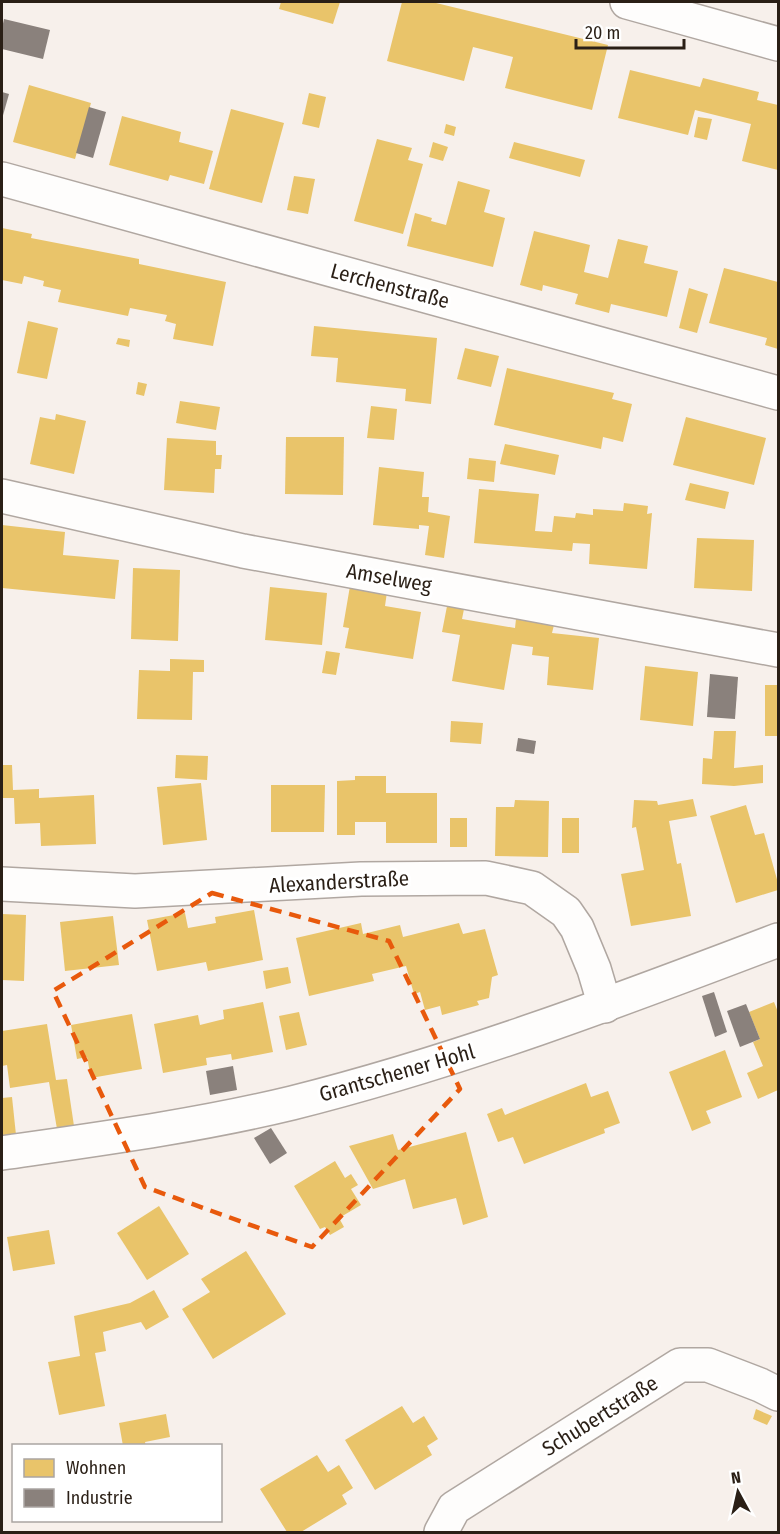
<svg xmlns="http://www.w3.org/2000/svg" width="780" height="1534" viewBox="0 0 780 1534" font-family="'Fira Sans Condensed',sans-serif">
	<rect width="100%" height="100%" fill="#f7f0eb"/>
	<g fill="#e9c46a">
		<polygon points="281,2 340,2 333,24 279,9"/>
		<polygon points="402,2 432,2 608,45 592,110 505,88 513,57 473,47 464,81 387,61"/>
		<polygon points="630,70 700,87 703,78 759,92 757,100 778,105 778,170 742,161 751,124 695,110 688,135 618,118"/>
		<polygon points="29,85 91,103 75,159 13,142"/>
		<polygon points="309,93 326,97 319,128 302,124"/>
		<polygon points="231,109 284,123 262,203 209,189"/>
		<polygon points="122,116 181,132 179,142 213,151 204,184 170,175 168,181 109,165"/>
		<polygon points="698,117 712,119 707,140 694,137"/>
		<polygon points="446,124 456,127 454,136 444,133"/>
		<polygon points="377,139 412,148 408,160 423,164 403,234 354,221"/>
		<polygon points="433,142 448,147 443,161 429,157"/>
		<polygon points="514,142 585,160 580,177 509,158"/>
		<polygon points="294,176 315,179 308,214 287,210"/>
		<polygon points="458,181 490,190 484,212 505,218 493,267 407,246 415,213 432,218 431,221 446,225"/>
		<polygon points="2,228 32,234 31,238 139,259 139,264 226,282 213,346 173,339 176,324 165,321 167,315 130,308 128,316 58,302 61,290 43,286 44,281 24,276 22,284 2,280"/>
		<polygon points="534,231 590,245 584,272 608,278 618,239 648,246 644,263 678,271 667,317 611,304 609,313 575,304 578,294 543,285 542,291 520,285"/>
		<polygon points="724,268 778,282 778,349 765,345 767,338 709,323"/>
		<polygon points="689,288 708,294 697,333 679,328"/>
		<polygon points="28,321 58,328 47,379 17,373"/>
		<polygon points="314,326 437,338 431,404 405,401 406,389 336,382 338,358 311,356"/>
		<polygon points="118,338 130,340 129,347 116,344"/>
		<polygon points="465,348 499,356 491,387 457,379"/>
		<polygon points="507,368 614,393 612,399 632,404 623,442 603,437 601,449 494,425"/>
		<polygon points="138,382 147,384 144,396 136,394"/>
		<polygon points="180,401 220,407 216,430 176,423"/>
		<polygon points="371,406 397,409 394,440 367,438"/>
		<polygon points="56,414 86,421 74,474 30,464 40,417 55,420"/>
		<polygon points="686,417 766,438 754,485 673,465"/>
		<polygon points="286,437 344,437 343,495 285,494"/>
		<polygon points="167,438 216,441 216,455 222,455 221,469 215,469 214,493 164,490"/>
		<polygon points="505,444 559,455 555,475 500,464"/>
		<polygon points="469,458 496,461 494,482 467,479"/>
		<polygon points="379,467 424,472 422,497 429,497 428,512 450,516 444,558 425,555 429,526 419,525 419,529 373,525"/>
		<polygon points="690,483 729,492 725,509 685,500"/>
		<polygon points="479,489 539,494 535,531 552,532 554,516 575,518 576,513 593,515 593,509 623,511 624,503 648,506 647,514 652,513 647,569 589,564 590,544 573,543 572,551 474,543"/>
		<polygon points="2,525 65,532 63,555 119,560 115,599 2,588"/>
		<polygon points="697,538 754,540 752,591 694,588"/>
		<polygon points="133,568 180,570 178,641 131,639"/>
		<polygon points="350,586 387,592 385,606 421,612 413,659 345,648 349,628 343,627"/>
		<polygon points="270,587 327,593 322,645 265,640"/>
		<polygon points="448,601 465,604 462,619 515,628 516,619 554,625 552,633 599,638 593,690 547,685 549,657 532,655 533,647 512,644 504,690 452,681 460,635 442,632"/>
		<polygon points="326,651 340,653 336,675 322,673"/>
		<polygon points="170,659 204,660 204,672 193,672 192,720 137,719 139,670 170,671"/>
		<polygon points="645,666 698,672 693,726 640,720"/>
		<rect x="765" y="685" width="13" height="51"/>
		<polygon points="451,721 483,723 481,744 450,742"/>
		<polygon points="714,731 736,731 734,768 763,765 763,783 734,786 702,784 703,758 712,759"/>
		<polygon points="176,755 208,756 207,780 175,778"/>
		<polygon points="2,765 12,765 13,790 39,789 39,798 94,795 96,844 41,846 40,823 15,824 14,798 2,798"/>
		<polygon points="355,776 386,776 386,793 437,793 437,843 386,843 386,822 355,822 355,835 337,835 337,781 355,780"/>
		<polygon points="201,783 207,840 163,845 157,787"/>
		<polygon points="271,785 325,785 324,832 271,832"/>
		<polygon points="693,799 697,816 669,821 677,864 681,863 691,916 631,926 621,874 644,870 636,827 632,828 634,800 657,801 658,805"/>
		<polygon points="515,800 549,801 548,857 495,856 496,807 514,807"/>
		<polygon points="746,805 755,835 764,833 778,883 778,890 736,903 710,816"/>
		<rect x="450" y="818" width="17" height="29"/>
		<rect x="562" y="818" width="17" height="35"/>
		<polygon points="254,910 263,960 208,971 206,962 157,971 147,920 185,913 188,928 216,923 215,917"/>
		<polygon points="2,914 26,915 24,981 2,980"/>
		<polygon points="113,916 119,965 65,971 60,922"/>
		<polygon points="361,923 363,934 400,925 403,937 459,923 463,934 485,929 498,975 492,977 489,998 477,1001 479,1005 442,1015 440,1006 425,1010 420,992 414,994 406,966 372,974 374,981 309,996 296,938"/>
		<polygon points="288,967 291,983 266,989 263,971"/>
		<polygon points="263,1002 273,1052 232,1060 231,1054 206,1058 207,1065 163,1073 154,1024 198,1015 200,1025 224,1019 223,1010"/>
		<polygon points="774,1002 778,1012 778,1090 758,1099 747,1073 763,1066 753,1042 760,1039 749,1012"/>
		<polygon points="299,1012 307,1045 286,1050 279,1016"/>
		<polygon points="132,1014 142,1069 91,1078 87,1057 77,1059 71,1025"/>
		<polygon points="47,1024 56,1080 67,1079 74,1126 57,1129 49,1082 10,1088 7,1065 2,1066 2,1031"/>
		<polygon points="725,1050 742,1097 706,1111 711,1123 692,1131 669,1072"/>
		<polygon points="586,1083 591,1097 608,1091 620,1123 604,1129 605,1133 524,1164 513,1137 498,1142 487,1114 502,1108 505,1115"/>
		<polygon points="12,1097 16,1135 2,1137 2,1098"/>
		<polygon points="466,1132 488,1217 463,1225 456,1198 413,1209 405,1179 373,1189 349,1146 393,1134 398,1150"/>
		<polygon points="335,1161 345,1178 351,1174 358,1185 351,1189 361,1205 339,1218 344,1227 330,1235 325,1227 320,1229 294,1186"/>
		<polygon points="159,1206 189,1254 147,1280 117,1233"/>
		<polygon points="49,1230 55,1264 13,1271 7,1237"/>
		<polygon points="246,1251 286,1314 213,1359 182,1309 210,1292 201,1279"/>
		<polygon points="154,1290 169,1317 146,1330 141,1322 103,1332 106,1351 95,1353 105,1406 59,1415 48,1362 80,1356 74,1316 130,1303"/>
		<polygon points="402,1406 413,1423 424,1416 438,1439 427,1446 432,1455 375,1490 345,1440"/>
		<polygon points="756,1409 772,1416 767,1425 753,1419"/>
		<polygon points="166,1414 170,1437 145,1442 146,1446 123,1446 119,1423"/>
		<polygon points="317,1455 328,1472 339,1465 353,1488 342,1495 347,1504 301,1532 287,1532 260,1489"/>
	</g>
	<g fill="#8a817c">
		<polygon points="4,19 50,30 43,59 2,49 2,28"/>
		<polygon points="2,92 9,94 2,119"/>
		<polygon points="89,107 106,112 93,158 76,153"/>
		<polygon points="710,674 738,677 735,719 707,717"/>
		<polygon points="518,738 536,741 534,754 516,751"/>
		<polygon points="714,992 727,1032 715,1037 702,996"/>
		<polygon points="746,1004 760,1039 740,1047 727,1011"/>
		<polygon points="233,1066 237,1090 210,1095 206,1071"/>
		<polygon points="271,1128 287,1153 270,1164 254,1138"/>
	</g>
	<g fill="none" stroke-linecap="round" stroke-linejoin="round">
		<g stroke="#b0a7a1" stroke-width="36">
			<g id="minor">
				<polyline points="627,2 778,44"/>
				<polyline points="2,179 778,393"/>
				<polyline points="2,496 243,551 778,650"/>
				<polyline points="2,884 135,891 361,879 486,878 532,888 566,912 577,928 594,969 605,1006"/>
				<path d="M2 1153C99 1139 197 1126 292 1103 459 1061 618 1001 778 940"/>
				<polyline points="441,1532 454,1508 680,1365 708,1365 760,1385 778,1394"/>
			</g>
		</g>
		<use href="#minor" stroke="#fefdfc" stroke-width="33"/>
	</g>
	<path fill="none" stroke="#e8590c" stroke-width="4.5" stroke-dasharray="12 8" stroke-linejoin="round" d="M212 893 389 941 460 1089 312 1247 145 1187 53 991Z"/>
	<g text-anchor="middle" stroke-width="6" stroke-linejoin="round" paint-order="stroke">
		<g font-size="21" fill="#2a1f16" stroke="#fff">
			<text transform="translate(390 286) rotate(15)" y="7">Lerchenstraße</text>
			<text transform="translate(389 578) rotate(10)" y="7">Amselweg</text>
			<text transform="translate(339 882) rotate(-3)" y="7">Alexanderstraße</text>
			<text transform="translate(397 1073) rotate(-16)" y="7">Grantschener Hohl</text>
			<text transform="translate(600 1416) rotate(-32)" y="7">Schubertstraße</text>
		</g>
	</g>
	<rect width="780" height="1534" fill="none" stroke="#2a1f16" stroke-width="6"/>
	<rect x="12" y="1444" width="210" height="78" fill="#ffffff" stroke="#aaa5a2" stroke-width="1.5"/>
	<rect x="24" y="1459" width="30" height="18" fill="#e9c46a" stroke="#aaa5a2" stroke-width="1.5"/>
	<text x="66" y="1474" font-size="18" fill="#2a1f16">Wohnen</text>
	<rect x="24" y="1489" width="30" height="18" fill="#8a817c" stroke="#aaa5a2" stroke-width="1.5"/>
	<text x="66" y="1504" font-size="18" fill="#2a1f16">Industrie</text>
	<g transform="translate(738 1492) rotate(352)" stroke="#ffffff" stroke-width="4.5" paint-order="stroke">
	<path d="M0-4.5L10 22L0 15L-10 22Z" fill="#2a1f16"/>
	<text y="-9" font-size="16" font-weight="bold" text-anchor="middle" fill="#2a1f16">N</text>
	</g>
	<path d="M576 39v9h108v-9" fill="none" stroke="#2a1f16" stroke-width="3"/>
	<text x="585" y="39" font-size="18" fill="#2a1f16" stroke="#ffffff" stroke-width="4.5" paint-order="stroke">20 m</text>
</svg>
